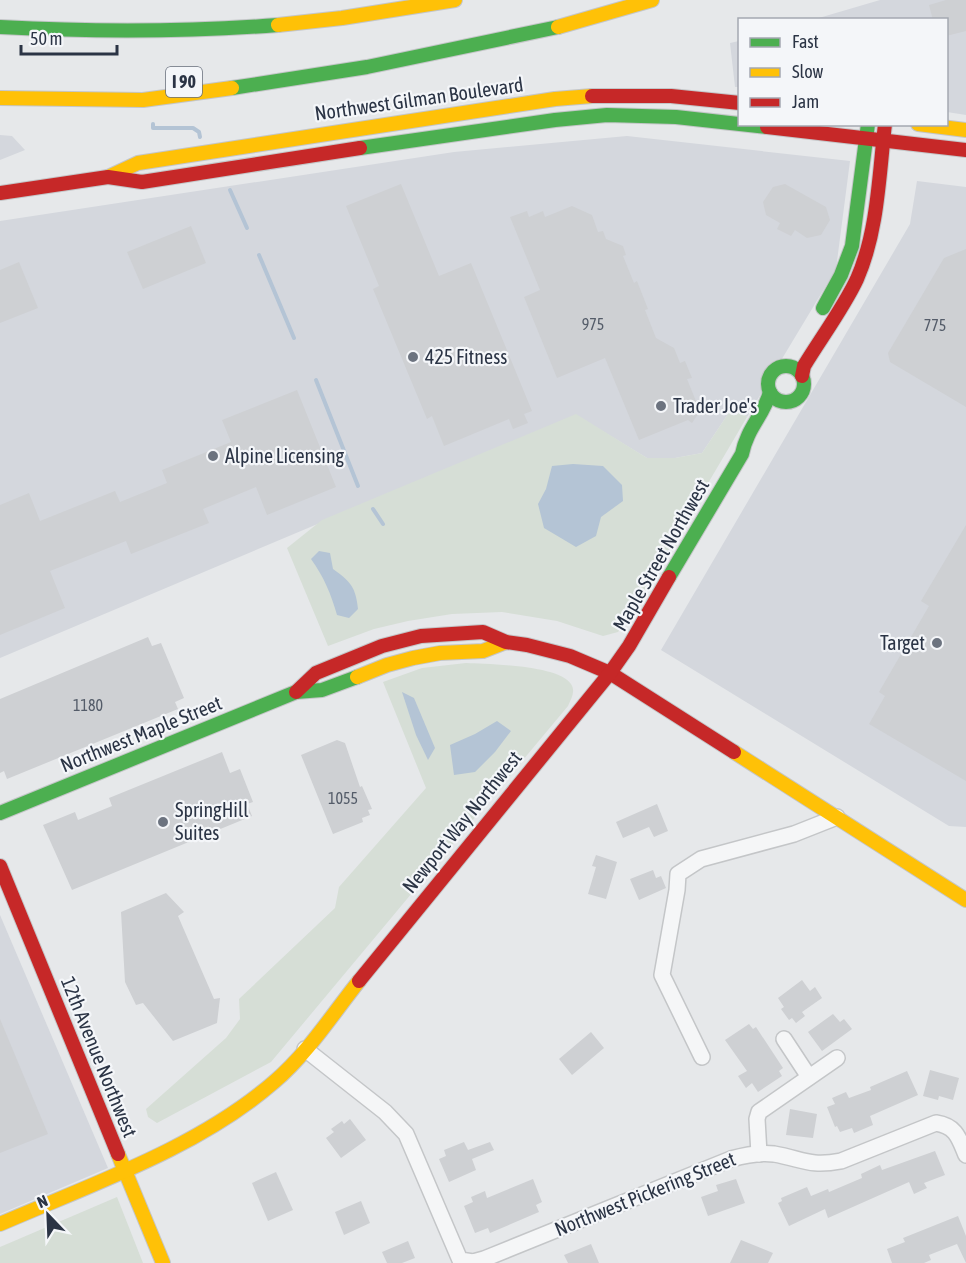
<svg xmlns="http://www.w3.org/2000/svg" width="966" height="1263" viewBox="0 0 966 1263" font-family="'Asap Condensed',sans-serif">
	<rect width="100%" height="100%" fill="#e6e8ea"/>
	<g fill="#d4d7dd">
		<polygon points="880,0 966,0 966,115 947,112 946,20 812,20"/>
		<polygon points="739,41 740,41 739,87 735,87 730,43"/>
		<polygon points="0,135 12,136 25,150 0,160"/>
		<polygon points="627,136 850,161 836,269 747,417 736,402 702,453 675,458 647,458 576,415 0,658 0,221 454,152"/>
		<polygon points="917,181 966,187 966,827 949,826 661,650 910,224"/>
		<polygon points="0,915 108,1168 0,1214"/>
	</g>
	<g fill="#d6ded6">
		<polygon points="736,402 747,417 631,614 618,632 603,636 557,621 502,612 452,614 408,621 374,629 328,646 287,548 322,520 576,414 647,458 675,458 702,453"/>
		<path d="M466 663C488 664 559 665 571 684 576 692 571 699 568 706L271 1062 157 1123 148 1117 146 1109 226 1038 240 1019 239 999 335 908 339 887 426 788 383 682 422 668Z"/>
		<polygon points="117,1197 143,1263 0,1263 0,1247"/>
	</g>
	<g fill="#b4c4d5">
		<polygon points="573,464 603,466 622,485 623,501 601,517 596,536 576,547 544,528 538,504 546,489 552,466"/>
		<path d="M319 551 330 553 333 569C350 581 356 587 358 609L349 618 337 615C331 594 324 577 311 559Z"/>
		<polygon points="402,692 414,698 435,748 428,760 416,735"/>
		<polygon points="497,721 511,731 495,752 475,772 454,775 450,745 475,734"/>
	</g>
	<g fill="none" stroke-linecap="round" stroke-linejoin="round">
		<g stroke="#b4c4d5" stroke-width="4">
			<polyline points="153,124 153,128 193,128 199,132 200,137"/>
			<polyline points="230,190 247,228"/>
			<polyline points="259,255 294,338"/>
			<polyline points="316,380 358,486"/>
			<polyline points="373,509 383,524"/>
		</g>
	</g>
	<g fill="#ced0d3">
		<polygon points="946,0 966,0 966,31 946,36 946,20 933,20 929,5"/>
		<polygon points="401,184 439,276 471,263 532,411 524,414 528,423 513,429 509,419 444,446 432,416 427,419 373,289 379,286 346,206"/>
		<polygon points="785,184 826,207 830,220 821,235 807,238 795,230 791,236 777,229 780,223 766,215 763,202 773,187"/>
		<polygon points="572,206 592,215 598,232 603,231 606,239 623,246 626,255 623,256 634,283 637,281 648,309 645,310 656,338 674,348 680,363 685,361 692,378 687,379 700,411 692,423 688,420 639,440 605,358 557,378 524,297 540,290 510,217 527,211 529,217 543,211 545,217"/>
		<polygon points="191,226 206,263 143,289 127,252"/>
		<polygon points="966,249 966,407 890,362 888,353 944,258"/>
		<polygon points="19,262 38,308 0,323 0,270"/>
		<polygon points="297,390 336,487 267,515 256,487 203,509 209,523 131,554 126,541 50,571 65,608 0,635 0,505 29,493 40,521 115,491 120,502 167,483 162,470 231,442 222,420"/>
		<polygon points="966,525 966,781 869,724 885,696 879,692 929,606 921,601"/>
		<polygon points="148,637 152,646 161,643 179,686 184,698 175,702 178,709 7,779 4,771 0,773 0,699"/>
		<polygon points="337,740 345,743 360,787 362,786 372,809 368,810 370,815 362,818 363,822 333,834 301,755"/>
		<polygon points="222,752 230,773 240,769 253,802 247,804 252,816 72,890 43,825 75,812 78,820 112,806 109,798"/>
		<polygon points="657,804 668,831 654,837 649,827 623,838 616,822"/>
		<polygon points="596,855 617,862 606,899 588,894 596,867 592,866"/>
		<polygon points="653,870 656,878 661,876 666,888 639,900 630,879"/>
		<polygon points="166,893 184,912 178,916 214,999 220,998 217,1023 173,1041 143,1003 136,1005 125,982 121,912"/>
		<polygon points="802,980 810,991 815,987 822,998 802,1012 805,1016 796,1023 792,1018 789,1020 781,1009 784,1007 778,998"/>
		<polygon points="833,1014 840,1022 844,1019 852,1029 822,1051 808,1032"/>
		<polygon points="0,1019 48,1134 0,1153"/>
		<polygon points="749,1024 753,1029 756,1027 783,1068 779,1071 782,1076 758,1092 752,1083 746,1088 738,1076 747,1071 725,1040"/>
		<polygon points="591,1032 604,1048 572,1075 559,1059"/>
		<polygon points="930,1070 959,1078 953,1100 939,1096 938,1100 923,1096"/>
		<polygon points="907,1071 918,1095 870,1116 873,1125 854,1133 852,1128 840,1132 837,1126 835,1127 827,1107 835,1104 832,1098 846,1092 849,1098 871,1090 870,1087"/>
		<polygon points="790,1109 817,1114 813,1138 786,1135"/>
		<polygon points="350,1119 366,1140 341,1158 326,1138 334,1132 331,1129 342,1121 344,1124"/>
		<polygon points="464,1142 468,1150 490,1142 494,1150 472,1159 476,1170 449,1182 439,1159 446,1156 444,1150"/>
		<polygon points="935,1151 945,1175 924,1183 927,1188 914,1194 909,1182 828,1218 825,1209 789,1226 778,1203 782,1201 781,1198 807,1187 811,1196 828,1189 829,1192 862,1178 861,1174 880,1165 882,1170"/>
		<polygon points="276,1172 293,1210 268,1221 252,1183"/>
		<polygon points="533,1179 542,1202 536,1205 539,1212 490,1233 488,1228 475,1233 464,1206 473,1202 471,1197 485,1191 487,1198"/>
		<polygon points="736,1179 745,1203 708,1216 701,1197 718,1191 716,1185"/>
		<polygon points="361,1201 370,1223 344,1235 335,1212"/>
		<polygon points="958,1216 966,1236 966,1263 957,1244 929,1255 931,1260 924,1263 892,1263 887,1249 905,1242 903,1238"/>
		<polygon points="741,1240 773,1253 768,1263 730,1263"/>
		<polygon points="408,1241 415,1258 402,1263 387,1263 382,1252"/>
		<polygon points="591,1244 599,1263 568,1263 564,1255"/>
	</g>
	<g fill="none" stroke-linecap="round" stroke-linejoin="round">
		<g stroke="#c4c6c8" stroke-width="18">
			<g id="street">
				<polyline points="784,1039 809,1077"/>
				<path d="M305 1049 385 1112 406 1134 460 1260 473 1262 484 1259 731 1159C745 1155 759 1152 774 1154 803 1159 809 1167 841 1161L936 1123C956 1126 959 1138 966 1155"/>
				<polyline points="702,1057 662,975 677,890 678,874 701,859 794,834 837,817"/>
				<polyline points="759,1154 757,1119 759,1112 837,1058"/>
			</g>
		</g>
		<g stroke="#c4c6c8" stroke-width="16">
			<g id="fast">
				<path d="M0 27C93 32 185 32 278 25"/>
				<polyline points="232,88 367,67 558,27"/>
				<polyline points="360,148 555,120 607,115 676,117 767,127"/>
				<polyline points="823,308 841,275 852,246 868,124"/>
				<circle cx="786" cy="384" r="18"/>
				<path d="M669 577 742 454C747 428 764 415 770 392"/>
				<polyline points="0,813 296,692 322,690 357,677"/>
			</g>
		</g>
		<g stroke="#c4c6c8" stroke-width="16">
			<g id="slow">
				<polyline points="278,25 342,18 455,0"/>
				<polyline points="558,27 652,0"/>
				<polyline points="0,98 143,100 232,88"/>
				<polyline points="918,124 966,130"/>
				<polyline points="108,177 138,163 555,99 592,96"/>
				<polyline points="357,677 387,665 413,658 440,653 483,651 506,642"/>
				<polyline points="734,752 966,900"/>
				<polyline points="118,1154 163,1263"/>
				<path d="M0 1224C92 1184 198 1148 274 1082 307 1054 332 1015 359 981"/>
			</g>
		</g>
		<g stroke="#c4c6c8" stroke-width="16">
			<g id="jam">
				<polyline points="592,96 671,96 740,103"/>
				<polyline points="767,127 966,150"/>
				<polyline points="0,193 108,177 142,182 360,148"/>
				<path d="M802 376 804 366C821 338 844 307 857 279 878 231 879 175 885 124"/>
				<polyline points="296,692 316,673 382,646 421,636 483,632 506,642 527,645 570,656 610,673 734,752"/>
				<polyline points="0,866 118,1154"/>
				<polyline points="359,981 610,673 629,646 669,577"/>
			</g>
		</g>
		<use href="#street" stroke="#f5f6f7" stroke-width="15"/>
		<use href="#fast" stroke="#4caf50" stroke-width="14"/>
		<use href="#slow" stroke="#ffc107" stroke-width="14"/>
		<use href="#jam" stroke="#c62828" stroke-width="14"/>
	</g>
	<g fill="#6c737f" stroke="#f4f6f9" stroke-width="2">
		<circle cx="413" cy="357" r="6"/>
		<circle cx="661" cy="406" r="6"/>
		<circle cx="213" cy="456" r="6"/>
		<circle cx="937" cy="643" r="6"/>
		<circle cx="163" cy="822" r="6"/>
	</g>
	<g text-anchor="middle" stroke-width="4.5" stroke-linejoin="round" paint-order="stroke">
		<g font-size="16" fill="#545c69">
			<text x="593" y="330">975</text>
			<text x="935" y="331">775</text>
			<text x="88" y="711">1180</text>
			<text x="343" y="804">1055</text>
		</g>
		<rect fill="#f4f6f9" stroke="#676e7b" stroke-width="1.5" x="166" y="67" width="36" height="30" rx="4.5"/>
		<g font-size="18" font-weight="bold" fill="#2b3445">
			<text x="184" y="88">I 90</text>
		</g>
		<g font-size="20" fill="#2b3445" stroke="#f4f6f9">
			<text transform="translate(419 99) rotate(-8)" y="7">Northwest Gilman Boulevard</text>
			<text transform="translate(661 555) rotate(-60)" y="7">Maple Street Northwest</text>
			<text transform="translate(141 734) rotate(-22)" y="7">Northwest Maple Street</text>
			<text transform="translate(462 822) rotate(-51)" y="7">Newport Way Northwest</text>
			<text transform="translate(99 1057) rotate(68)" y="7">12th Avenue Northwest</text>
			<text transform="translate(645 1194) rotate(-22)" y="7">Northwest Pickering Street</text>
		</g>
		<g font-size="20" fill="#2b3445" stroke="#f4f6f9" text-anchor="start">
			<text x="425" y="364">425 Fitness</text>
			<text x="673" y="413">Trader Joe's</text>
			<text x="225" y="463">Alpine Licensing</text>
			<text x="925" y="650" text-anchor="end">Target</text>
			<text x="175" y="817">SpringHill<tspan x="175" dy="23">Suites</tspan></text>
		</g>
	</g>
	<rect x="738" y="18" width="210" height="108" fill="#f4f6f9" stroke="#a4a8b1" stroke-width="1.5"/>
	<rect x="750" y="38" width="30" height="9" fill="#4caf50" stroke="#a4a8b1" stroke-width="1.5"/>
	<text x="792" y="48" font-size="18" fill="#2b3445">Fast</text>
	<rect x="750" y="68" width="30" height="9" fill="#ffc107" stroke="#a4a8b1" stroke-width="1.5"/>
	<text x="792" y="78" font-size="18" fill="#2b3445">Slow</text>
	<rect x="750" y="98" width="30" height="9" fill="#c62828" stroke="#a4a8b1" stroke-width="1.5"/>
	<text x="792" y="108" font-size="18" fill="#2b3445">Jam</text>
	<g transform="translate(48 1215) rotate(337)" stroke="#f4f6f9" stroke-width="4.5" paint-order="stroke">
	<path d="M0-4.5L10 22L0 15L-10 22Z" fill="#2b3445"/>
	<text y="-9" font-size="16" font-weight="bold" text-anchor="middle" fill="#2b3445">N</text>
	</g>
	<path d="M21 45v9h96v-9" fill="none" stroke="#2b3445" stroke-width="3"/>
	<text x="30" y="45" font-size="18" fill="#2b3445" stroke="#f4f6f9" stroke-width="4.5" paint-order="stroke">50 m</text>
</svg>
